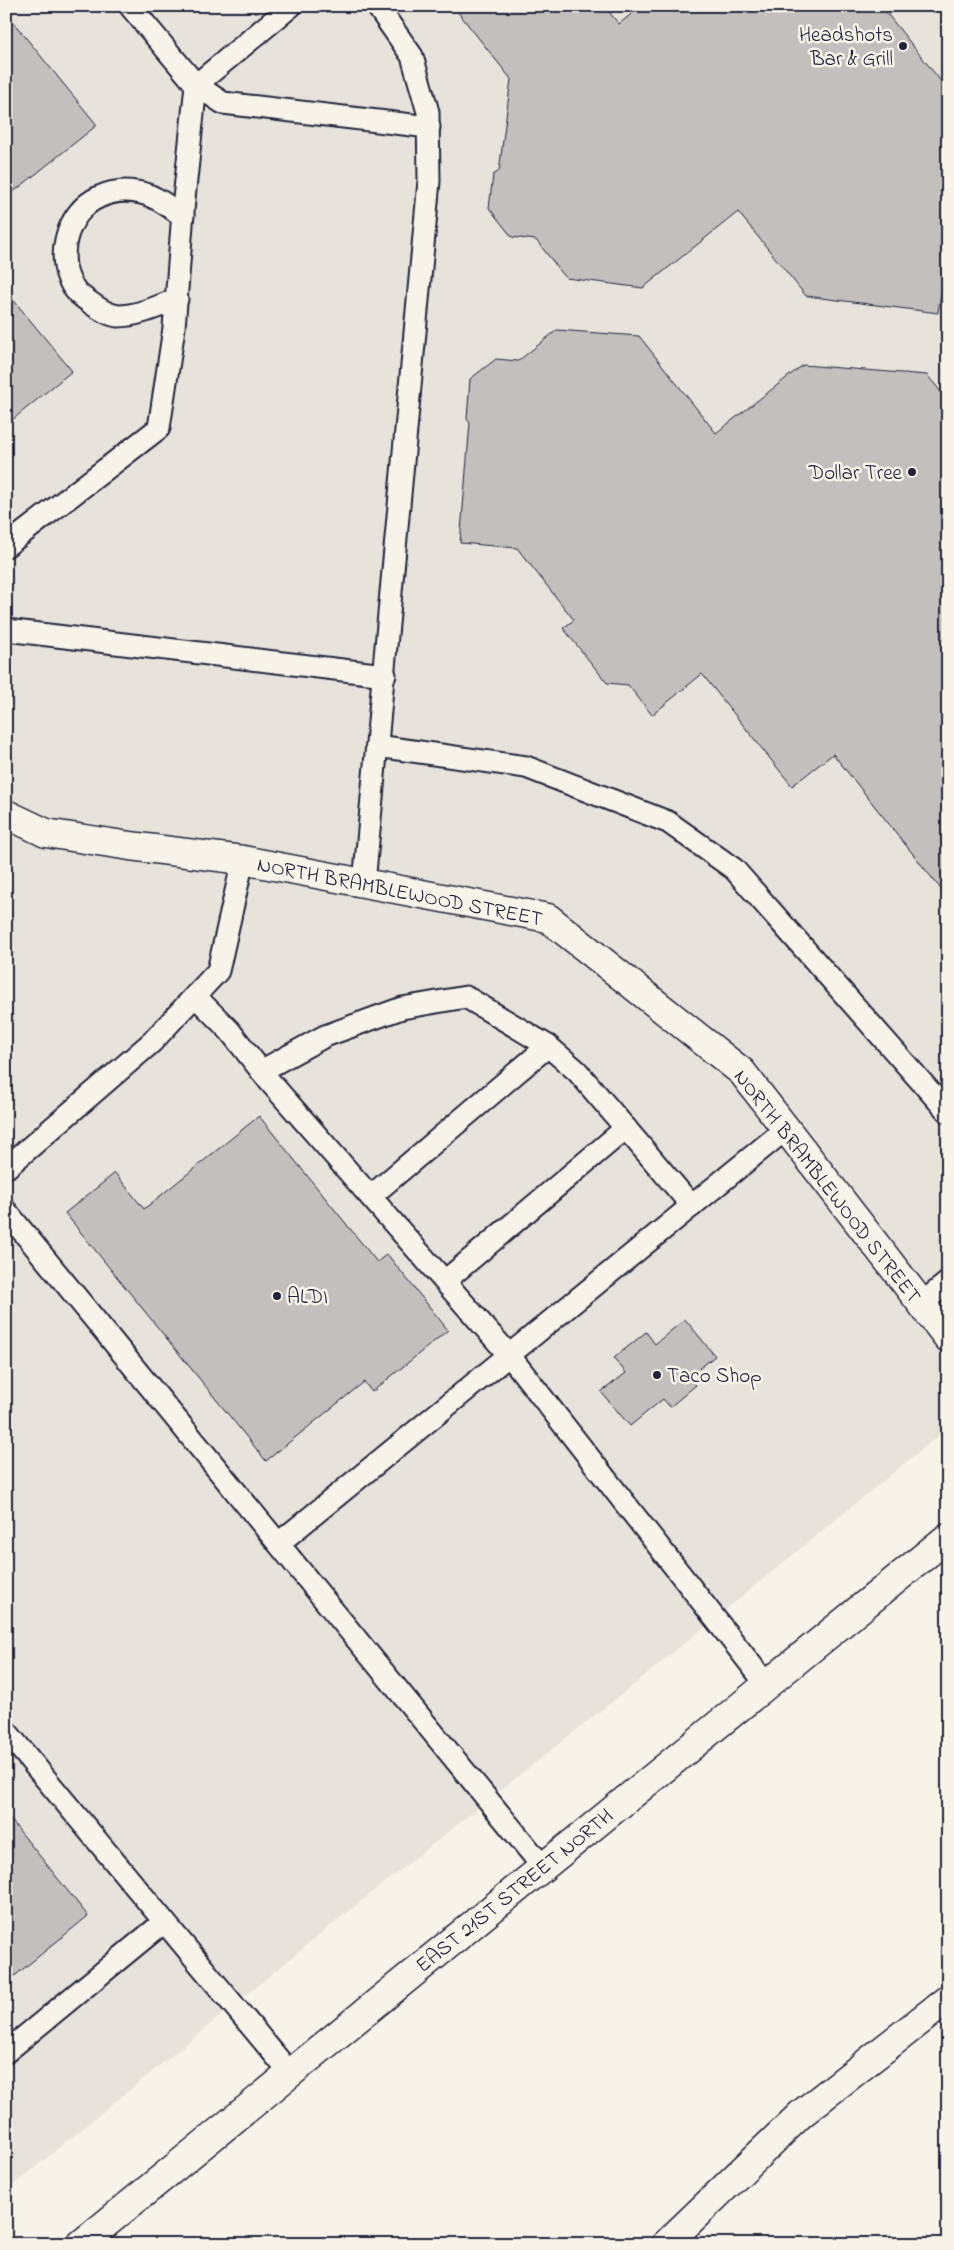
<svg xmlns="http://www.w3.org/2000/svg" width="954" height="2250" viewBox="0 0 954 2250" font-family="'Indie Flower',sans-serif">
	<rect width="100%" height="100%" fill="#f7f3e8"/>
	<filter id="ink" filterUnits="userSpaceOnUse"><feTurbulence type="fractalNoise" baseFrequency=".02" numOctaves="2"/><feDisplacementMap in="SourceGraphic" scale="10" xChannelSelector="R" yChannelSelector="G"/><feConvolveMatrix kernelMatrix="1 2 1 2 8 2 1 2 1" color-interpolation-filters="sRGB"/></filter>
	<g filter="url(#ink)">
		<polygon fill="#e7e3db" points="6,6 948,6 948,1428 642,1678 345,1914 6,2191"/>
		<g fill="#c2bfbd" stroke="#22223b">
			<polygon points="453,6 604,6 619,24 641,6 881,6 948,90 948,243 938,313 806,296 738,212 643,288 566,278 536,240 512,237 489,208 493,175 499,171 511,79"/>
			<polygon points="9,17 97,125 6,198 6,19"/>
			<polygon points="6,291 72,371 6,425"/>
			<polygon points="557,330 639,336 716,433 803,365 927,375 948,400 948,898 833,754 792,786 702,674 652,715 628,685 607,683 563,628 574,620 517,548 460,543 470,423 467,419 470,379 496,359 518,361"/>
			<polygon points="259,1116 377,1262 387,1254 448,1330 372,1392 364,1382 266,1461 65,1213 115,1173 144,1209"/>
			<polygon points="685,1319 715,1356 689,1377 696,1385 670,1407 663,1399 630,1426 601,1392 626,1373 614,1358 646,1332 655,1344"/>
			<polygon points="6,1814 88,1916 6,1983"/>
		</g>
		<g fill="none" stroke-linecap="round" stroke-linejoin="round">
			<g stroke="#22223b" stroke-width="25">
				<g id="service">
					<polyline points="130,6 196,85 291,6"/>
					<path d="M177 299C159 306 138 316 118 316 108 315 96 307 88 301 84 298 79 295 76 291 53 263 65 212 99 197 110 192 124 190 136 192 154 194 169 207 183 216"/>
					<polyline points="6,546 159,428 174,328 184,199 196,85 223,103 429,127"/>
					<polyline points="6,630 385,675"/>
					<polyline points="377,746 526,767 668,822 734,869 948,1112"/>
					<polyline points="364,884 429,181 428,112 412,56 377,6"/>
					<polyline points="195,996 229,1030 270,1082 509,1355 767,1685"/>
					<polyline points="261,1071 325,1036 402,1008 466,997 548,1046 577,1071 692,1206"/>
					<polyline points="6,1168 152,1042 218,971 243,860"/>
					<polyline points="371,1196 548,1046"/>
					<polyline points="6,1211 543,1867"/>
					<polyline points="445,1281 626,1128"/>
					<polyline points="921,1304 948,1282"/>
					<polyline points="279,1543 787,1128"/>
					<polyline points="6,1731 290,2073"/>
					<polyline points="6,2052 164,1922"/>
				</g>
			</g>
			<g stroke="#22223b" stroke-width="31">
				<g id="minor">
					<polyline points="6,814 46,833 130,846 243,860 548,918 742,1072 948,1338"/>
					<polyline points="666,2244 801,2114 948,1999"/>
				</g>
			</g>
			<g stroke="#22223b" stroke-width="31">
				<polyline id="secondary" points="81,2244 948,1537"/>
			</g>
			<use href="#service" stroke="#f7f3e8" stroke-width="21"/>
			<use href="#minor" stroke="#f7f3e8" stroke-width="28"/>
			<use href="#secondary" stroke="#f7f3e8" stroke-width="28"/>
		</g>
	</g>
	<g fill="#22223b" stroke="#f7f3e8" stroke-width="2">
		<circle cx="903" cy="46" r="5"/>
		<circle cx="912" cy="472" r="5"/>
		<circle cx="277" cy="1296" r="5"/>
		<circle cx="657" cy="1375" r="5"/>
	</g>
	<g text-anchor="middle" stroke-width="5" stroke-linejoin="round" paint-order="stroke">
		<g font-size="21" fill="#22223b" stroke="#f7f3e8" text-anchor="end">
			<text x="893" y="41">Headshots<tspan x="893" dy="24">Bar &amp; Grill</tspan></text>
			<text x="902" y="479">Dollar Tree</text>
			<text x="287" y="1303" text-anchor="start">ALDI</text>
			<text x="667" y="1382" text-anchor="start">Taco Shop</text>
		</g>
		<g font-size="21" fill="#22223b" stroke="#f7f3e8">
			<text transform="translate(400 891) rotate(11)" y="7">NORTH BRAMBLEWOOD STREET</text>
			<text transform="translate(828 1186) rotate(52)" y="7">NORTH BRAMBLEWOOD STREET</text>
			<text transform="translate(514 1890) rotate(-39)" y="7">EAST 21ST STREET NORTH</text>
		</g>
	</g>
	<rect width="954" height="2250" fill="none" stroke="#f7f3e8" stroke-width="25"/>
	<rect x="12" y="12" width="929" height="2225" fill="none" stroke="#22223b" stroke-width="2" filter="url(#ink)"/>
</svg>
